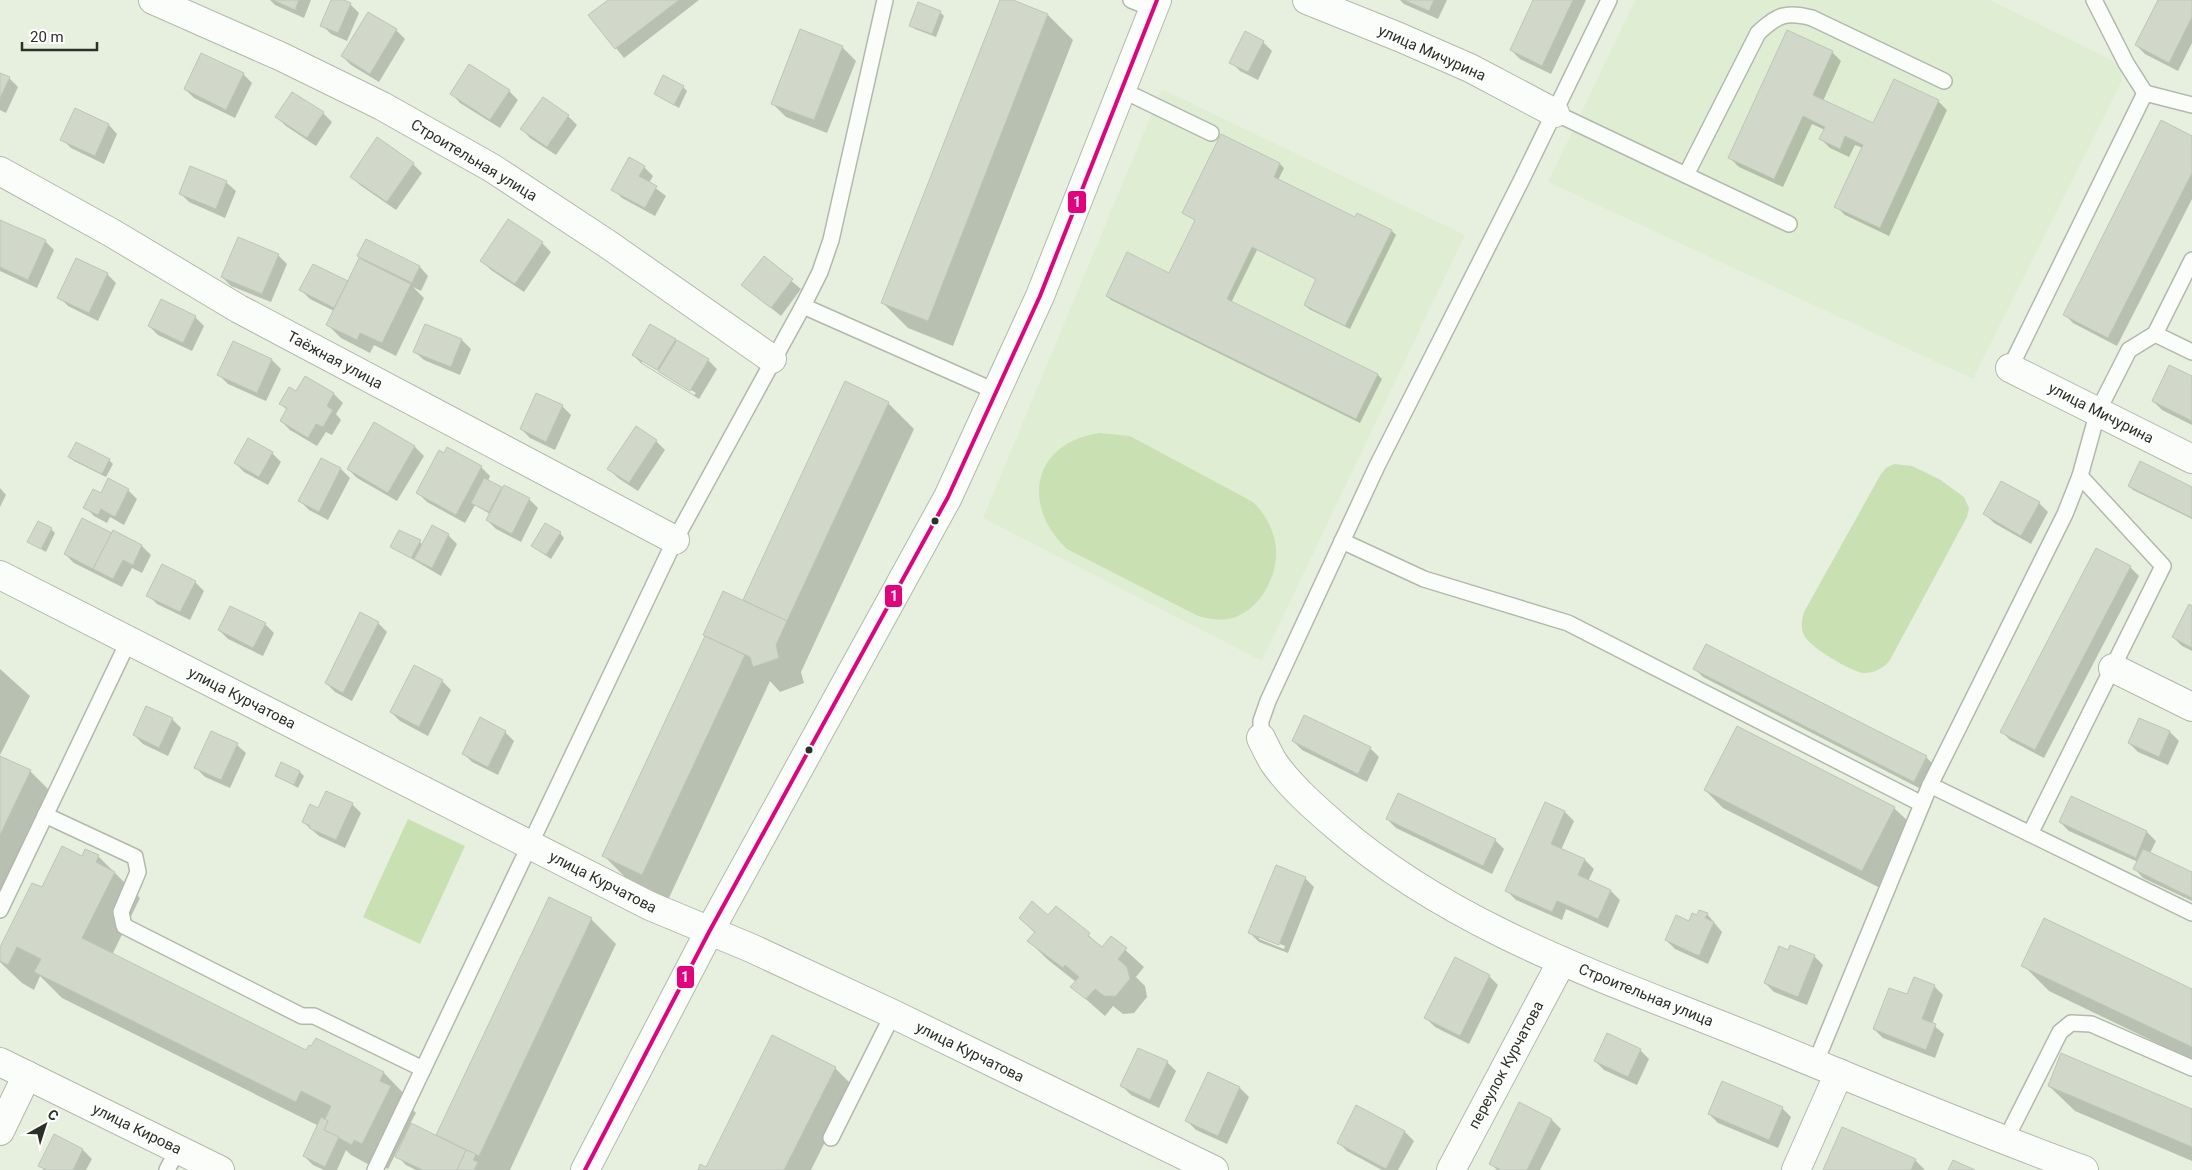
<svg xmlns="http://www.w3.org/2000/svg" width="2192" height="1170" viewBox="0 0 2192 1170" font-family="Roboto,sans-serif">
	<rect width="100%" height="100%" fill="#e7f0df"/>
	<g fill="#dfeed2">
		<polygon points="1635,0 1990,0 2112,60 2121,68 2122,81 1973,379 1548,182"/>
		<polygon points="1162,89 1465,235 1262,661 983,518"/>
	</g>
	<g fill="#c9e0b3">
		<path d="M1100 433 1130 436 1253 502C1264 513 1272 526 1275 542 1281 568 1264 604 1240 615 1226 622 1212 620 1198 616L1067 549C1020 505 1033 442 1100 433Z"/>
		<path d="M1894 464 1912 466 1939 479 1964 497 1969 508 1967 517 1890 660C1884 668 1873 674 1863 673 1850 671 1809 647 1804 635 1800 628 1802 619 1804 612L1881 474 1886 468Z"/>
		<polygon points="408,819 465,846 420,944 363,917"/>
	</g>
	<g fill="#0003" fill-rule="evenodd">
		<polygon points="270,0 311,0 304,18 275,5"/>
		<polygon points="332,0 341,0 350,4 359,13 347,41 331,34 322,25"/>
		<polygon points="610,0 699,0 624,58 590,15"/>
		<polygon points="1001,0 1010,0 1048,15 1073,40 953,346 908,328 883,303"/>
		<polygon points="1400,0 1447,0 1438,19 1404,4"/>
		<polygon points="1535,0 1586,0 1551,74 1520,59 1511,50"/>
		<polygon points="2159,0 2192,0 2192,43 2178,71 2145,54 2136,45"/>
		<polygon points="940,12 944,16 936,37 915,29 911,25"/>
		<polygon points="368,13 396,30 405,39 379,82 351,65 342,56"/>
		<polygon points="1263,42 1272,51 1258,80 1240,71 1231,62"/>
		<polygon points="842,47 856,61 827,133 786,117 772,103"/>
		<polygon points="1832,52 1841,61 1823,101 1874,124 1938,101 1947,110 1889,236 1845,215 1836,206 1863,148 1855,145 1849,157 1830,148 1821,139 1825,130 1812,124 1783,187 1739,167 1730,158"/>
		<polygon points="0,74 9,78 18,87 6,113 0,110"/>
		<polygon points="243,74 252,83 235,118 194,98 185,89"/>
		<polygon points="683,87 687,91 679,108 655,94"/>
		<polygon points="509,91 518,100 500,128 460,103 452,94"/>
		<polygon points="543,99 568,116 577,125 556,155 530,138 522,129"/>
		<polygon points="75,110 109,125 117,134 104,164 71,148 62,139"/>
		<polygon points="323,113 332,122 316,146 286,126 277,117"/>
		<polygon points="2192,137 2192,199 2117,346 2073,323 2064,314"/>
		<polygon points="377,139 413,164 422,173 396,210 360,185 351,176"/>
		<polygon points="1280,164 1284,168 1278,180 1355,218 1357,214 1392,231 1396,235 1350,329 1309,309 1305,305 1317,280 1257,250 1231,303 1378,375 1382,379 1360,423 1111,300 1107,296 1170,275 1196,221 1184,213"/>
		<polygon points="191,167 227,183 236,191 225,218 189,202 180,193"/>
		<polygon points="644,167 653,176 649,183 666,196 655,216 622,198 613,189"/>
		<polygon points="0,221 45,241 54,250 37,288 0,271"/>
		<polygon points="366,241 420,267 428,276 421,291 413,287 424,298 396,356 374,345 370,353 341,338 328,325 334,311 310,299 301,290 347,282 365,261 359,255"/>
		<polygon points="542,243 551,252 524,292 491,270 482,261"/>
		<polygon points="278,255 287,264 271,302 231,286 222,277"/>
		<polygon points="764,258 801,289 781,316 743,285"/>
		<polygon points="107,274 116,283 98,321 68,306 59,297"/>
		<polygon points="195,317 204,326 192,351 158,335 149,326"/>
		<polygon points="426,325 462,340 471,349 460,375 424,360 415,352"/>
		<path d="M651 326 708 360 717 369 699 399 642 364 633 355ZM642 360 696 393 694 395 642 363Z"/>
		<polygon points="272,360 281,369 266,401 228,384 219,375"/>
		<polygon points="305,378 334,394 343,403 336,414 341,420 332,435 326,432 317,446 290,430 281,421 287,410 281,404 297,392"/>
		<polygon points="2192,378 2192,425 2162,410 2153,401"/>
		<polygon points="846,383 888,403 914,429 801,672 804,683 780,692 770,681 668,900 630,882 604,856 706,636 744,602"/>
		<polygon points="562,406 571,415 555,450 530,438 521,429"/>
		<polygon points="375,424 415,447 424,456 397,501 357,478 348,469"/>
		<polygon points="656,441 665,450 638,491 618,478 609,469"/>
		<polygon points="272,453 281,462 268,485 244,472 235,463"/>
		<polygon points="69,457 109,460 113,464 106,477 74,461"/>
		<polygon points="321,459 341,469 350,478 328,520 309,510 300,501"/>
		<polygon points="481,467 490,476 488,481 503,490 505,486 529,499 538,508 521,542 496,529 487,520 490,514 475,505 465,523 427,502 418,493"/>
		<polygon points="109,480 128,490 137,499 124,525 110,517 107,523 94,516 85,507 102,494"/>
		<polygon points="2129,486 2192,488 2192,519 2133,490"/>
		<polygon points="0,488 6,495 0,507"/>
		<polygon points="2039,503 2048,512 2031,544 1994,523 1985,514"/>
		<polygon points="51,529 55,533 46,552 29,542"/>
		<polygon points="114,532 142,546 151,555 142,573 132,568 122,587 74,563 65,554 112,535"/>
		<polygon points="560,533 564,538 551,559 532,546"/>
		<polygon points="448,535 457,544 441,576 392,547 420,542 423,545"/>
		<polygon points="2097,549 2130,567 2139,576 2044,758 2010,740 2001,731"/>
		<polygon points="195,582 204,591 190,620 157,604 148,595"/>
		<polygon points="2192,607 2192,651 2182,646 2173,637"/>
		<polygon points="378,623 387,632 352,701 335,692 326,683"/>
		<polygon points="265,624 274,633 263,656 228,639 219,630"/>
		<polygon points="1694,668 1926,757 1935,766 1923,790 1703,677"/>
		<polygon points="0,669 30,696 0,755"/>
		<polygon points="442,681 451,690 428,736 400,721 391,712"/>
		<polygon points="172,719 181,728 168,756 143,744 134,735"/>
		<polygon points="2140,719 2170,732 2179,741 2168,765 2138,752 2129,743"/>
		<polygon points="505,732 514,741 498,775 472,762 463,753"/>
		<polygon points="1293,741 1370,748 1379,757 1367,782 1302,750"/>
		<polygon points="237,745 246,753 230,788 205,777 196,768"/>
		<polygon points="0,757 30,771 56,797 0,914"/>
		<polygon points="282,764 300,772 304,776 298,788 276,775"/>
		<polygon points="1705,790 1894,808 1912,825 1880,888 1723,808"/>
		<polygon points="2071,798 2147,832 2156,841 2150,853 2192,874 2192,901 2143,878 2135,869 2138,862 2069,831 2060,822"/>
		<polygon points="352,804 361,813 345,848 319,836 303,822 319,809"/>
		<polygon points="1545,804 1565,812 1574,821 1561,850 1585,860 1594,869 1588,881 1611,891 1620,900 1608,928 1566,909 1562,920 1516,900 1507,891"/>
		<polygon points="1387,819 1495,840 1504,849 1492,874 1396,828"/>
		<polygon points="98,856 140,898 112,955 307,1052 312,1048 316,1040 384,1073 409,1099 407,1104 416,1113 410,1124 436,1137 549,899 591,919 616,944 510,1170 416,1170 406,1165 397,1156 405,1140 403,1139 388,1169 380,1165 377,1169 351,1155 346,1150 337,1170 324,1170 313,1165 304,1156 319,1126 62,998 40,976 34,990 22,983 0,962 0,950 42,889 82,857"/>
		<path d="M1305 878 1314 887 1288 953 1259 942 1250 933ZM1259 936 1285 946 1284 949 1259 939Z"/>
		<polygon points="1056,907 1103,948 1111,937 1144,967 1136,977 1145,986 1147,997 1134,1013 1123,1014 1113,1006 1105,1016 1072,987 1076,982 1047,959 1029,941 1035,933 1020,918 1048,916"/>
		<polygon points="1707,914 1722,932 1708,964 1675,949 1666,940 1697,916"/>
		<polygon points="1788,951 1814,956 1823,965 1807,1005 1774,992 1765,983"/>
		<polygon points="2023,965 2192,990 2192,1060 2049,991"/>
		<polygon points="1489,976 1498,985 1469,1044 1435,1027 1426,1018"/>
		<polygon points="1934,986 1943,995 1932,1024 1944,1034 1935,1058 1883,1038 1874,1029 1908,996"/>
		<polygon points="1640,1050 1649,1059 1637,1085 1604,1070 1595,1061"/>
		<polygon points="1167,1062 1176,1071 1159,1108 1131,1095 1122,1086"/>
		<polygon points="835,1068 853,1086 811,1170 699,1170 706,1169"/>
		<polygon points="1208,1073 1240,1088 1249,1097 1227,1144 1196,1130 1187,1121"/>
		<polygon points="2049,1086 2192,1110 2192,1161 2075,1111"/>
		<polygon points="1520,1104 1552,1120 1561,1129 1540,1170 1497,1170 1490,1163"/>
		<polygon points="1357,1107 1405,1132 1414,1141 1398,1170 1382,1170 1347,1151 1338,1142"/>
		<polygon points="1782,1108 1791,1117 1778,1148 1718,1123 1709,1114"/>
		<polygon points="54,1136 83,1150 92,1159 86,1170 44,1170 40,1165"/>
		<polygon points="1915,1160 1925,1170 1824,1170"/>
	</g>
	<g fill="#d1d8ca" stroke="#bec5b8">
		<polygon points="273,0 299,0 295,10"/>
		<polygon points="331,0 344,0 351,3 338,33 320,26"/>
		<polygon points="608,0 679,0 615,49 588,15"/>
		<polygon points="1000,0 1013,0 1048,14 928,321 881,303"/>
		<polygon points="1404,0 1434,0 1429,11"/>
		<polygon points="1533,0 1573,0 1542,66 1510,50"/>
		<polygon points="2158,0 2192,0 2192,17 2169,63 2135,45"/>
		<polygon points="918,2 941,11 932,34 909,26"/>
		<polygon points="368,12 397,29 370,74 341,56"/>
		<polygon points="800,29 843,46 814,120 771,104"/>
		<polygon points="1787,30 1833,51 1813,95 1873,123 1894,79 1939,100 1880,228 1834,207 1863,145 1845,136 1840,149 1819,139 1825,127 1803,116 1774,179 1728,158"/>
		<polygon points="1245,31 1264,41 1248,72 1229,63"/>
		<polygon points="201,53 244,73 226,110 184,89"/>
		<polygon points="469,64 510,90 490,120 450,94"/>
		<polygon points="0,73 10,77 0,98"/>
		<polygon points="663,75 684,86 674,105 654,94"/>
		<polygon points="292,92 324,112 307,138 275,117"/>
		<polygon points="543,97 569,115 547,147 520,129"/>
		<polygon points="75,108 109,124 95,156 60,140"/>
		<polygon points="2161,120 2192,136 2192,173 2108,338 2063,315"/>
		<polygon points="1221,134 1280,163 1274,177 1355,217 1357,213 1392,230 1345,326 1304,305 1316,279 1252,247 1227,299 1378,374 1356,419 1106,296 1127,252 1169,273 1195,220 1182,213"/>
		<polygon points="377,137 414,163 387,202 350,177"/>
		<polygon points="629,157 645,166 639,176 657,186 645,208 611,190"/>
		<polygon points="190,166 227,181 216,209 179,194"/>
		<polygon points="508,219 543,242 515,284 480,261"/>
		<polygon points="0,220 46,240 28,280 0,267"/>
		<polygon points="238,237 279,254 262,294 221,277"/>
		<polygon points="366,239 420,266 412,283 357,256"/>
		<polygon points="764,256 793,279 771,308 741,285"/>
		<polygon points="76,258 108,273 89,313 57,298"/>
		<polygon points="359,258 411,284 382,343 360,333 357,340 326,325"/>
		<polygon points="313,264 348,281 334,308 299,290"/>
		<polygon points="161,299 196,316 183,343 148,326"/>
		<polygon points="425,324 462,339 451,367 413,352"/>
		<polygon points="650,324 676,339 657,370 632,355"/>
		<polygon points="677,340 709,359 690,391 658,371"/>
		<polygon points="233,341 272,359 257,393 217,375"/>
		<polygon points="2169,365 2192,376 2192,421 2152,401"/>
		<polygon points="305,376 334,393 327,406 333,410 323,427 316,424 308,438 280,421 287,408 279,404 289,387 296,391"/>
		<polygon points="845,381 889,402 787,621 743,600"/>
		<polygon points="536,393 563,405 546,442 520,429"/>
		<polygon points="374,422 415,446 388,493 347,469"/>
		<polygon points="636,426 657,440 629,483 607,469"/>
		<polygon points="248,438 273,452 259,477 234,463"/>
		<polygon points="76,442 110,459 102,474 68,457"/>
		<polygon points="447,447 482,466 456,515 416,493 439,450 444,453"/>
		<polygon points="321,458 341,468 319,512 298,501"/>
		<polygon points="2140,461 2192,487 2192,518 2128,486"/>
		<polygon points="108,478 129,489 115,517 101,509 98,515 83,508 93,489 101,493"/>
		<polygon points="484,478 502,487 489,512 471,503"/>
		<polygon points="2001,481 2040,502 2021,536 1983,514"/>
		<polygon points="504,485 530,498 512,534 486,520"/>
		<polygon points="82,518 112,533 93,569 64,554"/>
		<polygon points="38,521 52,528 41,549 27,542"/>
		<polygon points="545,523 561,532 546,555 531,546"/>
		<polygon points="432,525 449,534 432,568 414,559"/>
		<polygon points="113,530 142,545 133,565 123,560 113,579 93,569"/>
		<polygon points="399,530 421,540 411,558 390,547"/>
		<polygon points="2096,548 2131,566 2035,750 2000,732"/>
		<polygon points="162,564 196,581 180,612 146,596"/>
		<polygon points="723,591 787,621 776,645 779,658 753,667 750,657 703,635"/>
		<polygon points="2189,604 2192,606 2192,648 2172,637"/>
		<polygon points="230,606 266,623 253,648 218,630"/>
		<polygon points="360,612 379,622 343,693 325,683"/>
		<polygon points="705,636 745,655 642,875 602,856"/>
		<polygon points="1706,644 1927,756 1914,782 1693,669"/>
		<polygon points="414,665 443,680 419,727 390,712"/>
		<polygon points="146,706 173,718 159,748 133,735"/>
		<polygon points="1304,715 1371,747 1358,774 1292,741"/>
		<polygon points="480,717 506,731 488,767 462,754"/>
		<polygon points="2139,718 2170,731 2159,757 2128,743"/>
		<polygon points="1737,726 1895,807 1862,871 1704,790"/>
		<polygon points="211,731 238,743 221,780 194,768"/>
		<polygon points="0,756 31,770 0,835"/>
		<polygon points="281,762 300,771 294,785 275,776"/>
		<polygon points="326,791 353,803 336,840 309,828 310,826 302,822 310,804 318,808"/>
		<polygon points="1398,793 1496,839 1483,866 1386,819"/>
		<polygon points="2071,796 2147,831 2136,858 2059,822"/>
		<polygon points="1545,802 1565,811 1551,844 1585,859 1578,875 1611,890 1598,919 1557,901 1552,912 1505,891"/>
		<polygon points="62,846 82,856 85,849 99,855 96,862 115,872 82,938 306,1050 309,1045 311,1046 316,1038 384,1072 380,1081 391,1086 362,1144 354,1140 352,1145 324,1130 328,1121 325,1119 331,1106 301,1091 296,1102 34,972 41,959 17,947 8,965 0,961 0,947 32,883 42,887"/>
		<polygon points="2143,849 2192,872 2192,898 2133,869"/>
		<polygon points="1276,865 1306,877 1279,945 1248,933"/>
		<polygon points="549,897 592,918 479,1156 436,1135"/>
		<polygon points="1032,901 1048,915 1056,906 1090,933 1088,936 1102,947 1111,936 1127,948 1118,959 1127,967 1130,979 1116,996 1104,996 1095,989 1086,999 1070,987 1079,977 1065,965 1063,968 1027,941 1035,932 1019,918"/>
		<polygon points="1699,910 1708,913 1705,918 1714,922 1699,956 1665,940 1676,915 1689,921 1692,913 1697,915"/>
		<polygon points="2044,918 2192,989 2192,1047 2021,966"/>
		<polygon points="1790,945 1815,955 1798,997 1764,983 1779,946 1788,950"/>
		<polygon points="1455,957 1490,975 1460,1036 1424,1018"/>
		<polygon points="1914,977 1935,985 1922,1019 1936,1024 1926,1050 1873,1029 1889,988 1907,994"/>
		<polygon points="1607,1033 1641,1049 1628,1077 1594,1061"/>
		<polygon points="772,1035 836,1067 784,1170 698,1170 700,1164 706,1167"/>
		<polygon points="1138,1048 1168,1061 1150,1100 1120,1086"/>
		<polygon points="2061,1053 2192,1109 2192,1147 2048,1086"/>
		<polygon points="1208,1072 1240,1087 1218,1136 1185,1121"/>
		<polygon points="1722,1081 1783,1107 1769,1140 1708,1114"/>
		<polygon points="1519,1102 1552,1119 1527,1170 1501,1170 1489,1164"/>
		<polygon points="1356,1105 1405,1131 1386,1169 1337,1143"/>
		<polygon points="321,1117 328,1121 324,1130 339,1137 325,1167 303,1156"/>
		<polygon points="411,1123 466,1150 457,1170 423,1170 395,1157"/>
		<polygon points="1842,1127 1916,1159 1911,1170 1823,1170"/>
		<polygon points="54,1134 83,1149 73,1170 47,1170 38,1166"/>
		<polygon points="466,1150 476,1154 473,1160 478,1162 474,1170 457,1170"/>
		<polygon points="1953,1160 1975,1170 1948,1170"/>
	</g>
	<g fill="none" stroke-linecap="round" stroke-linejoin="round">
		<g stroke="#b2b9ac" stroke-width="18">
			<g id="lane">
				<polyline points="1131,0 1154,9"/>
				<polyline points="2094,0 2126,63 2145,93"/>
				<polyline points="1122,90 1211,133"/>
				<polyline points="1555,113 1789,224"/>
				<path d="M1686 175 1758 33C1777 15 1786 11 1812 18L1944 81"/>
				<polyline points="803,306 820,272 831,240 885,0"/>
				<polyline points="2155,334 2192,352"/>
				<polyline points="2010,368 2145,93 2192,105"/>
				<polyline points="1342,541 1424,579 1568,623 1922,804"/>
				<polyline points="1261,738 1261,721 1268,701 1377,466 1521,181 1609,0"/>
				<polyline points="1930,785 2192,913"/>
				<polyline points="45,815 135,857 138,872 121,912 124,926 302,1016 314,1016 423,1069"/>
				<polyline points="2030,834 2163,566 2080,476"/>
				<polyline points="0,910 129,640"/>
				<polyline points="1815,1064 1930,785 2065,514 2080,476 2098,411 2129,350 2155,334 2192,260"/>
				<polyline points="831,1138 893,1014"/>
				<polyline points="2005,1141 2060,1032 2071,1023 2091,1024 2192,1068"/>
				<polyline points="167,1170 178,1149"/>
				<polyline points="375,1170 675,540 803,306 997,392"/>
			</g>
		</g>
		<g stroke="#b2b9ac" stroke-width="30">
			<g id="street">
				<polyline points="153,0 282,57 382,106 492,168 606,243 772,359"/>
				<polyline points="1307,0 1399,37 1470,68 1555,113"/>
				<polyline points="0,171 112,233 239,309 675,540"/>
				<polyline points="2010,368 2192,459"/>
				<polyline points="0,575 650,906 751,948 893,1014 1214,1170"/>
				<polyline points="2113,668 2192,707"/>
				<path d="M1261 738C1265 746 1269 755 1274 763 1291 787 1315 808 1337 827 1457 931 1613 981 1758 1040 1866 1084 1974 1130 2084 1170"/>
				<polyline points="0,1131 27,1075"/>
				<polyline points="1451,1170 1562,961"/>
				<polyline points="1796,1170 1839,1073"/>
			</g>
		</g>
		<g stroke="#b2b9ac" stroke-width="30">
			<g id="secondary">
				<polyline points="0,1062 220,1170"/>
				<polyline points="585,1170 709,932 948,497 1040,296 1157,0"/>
			</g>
		</g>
		<use href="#lane" stroke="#fbfdfa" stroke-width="15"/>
		<use href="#street" stroke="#fbfdfa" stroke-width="28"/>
		<use href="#secondary" stroke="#fbfdfa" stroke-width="28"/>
		<g stroke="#fff" stroke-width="8">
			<polyline id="bus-1" points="585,1170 709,932 948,497 1040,296 1157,0"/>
		</g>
		<use href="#bus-1" stroke="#e5007d" stroke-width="4"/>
	</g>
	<g fill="#2b3126" stroke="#fff" stroke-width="2">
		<circle cx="935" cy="521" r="4.5"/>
		<circle cx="809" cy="750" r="4.5"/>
	</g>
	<g text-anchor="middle" stroke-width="4" stroke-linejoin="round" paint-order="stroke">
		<g font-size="15" fill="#2b3126" stroke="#fff">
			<text transform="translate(1432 53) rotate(24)" y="5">улица Мичурина</text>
			<text transform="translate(474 160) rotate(31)" y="5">Строительная улица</text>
			<text transform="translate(335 360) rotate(28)" y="5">Таёжная улица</text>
			<text transform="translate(2101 413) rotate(27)" y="5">улица Мичурина</text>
			<text transform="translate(242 698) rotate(27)" y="5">улица Курчатова</text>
			<text transform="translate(603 882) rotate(27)" y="5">улица Курчатова</text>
			<text transform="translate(1646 995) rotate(22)" y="5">Строительная улица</text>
			<text transform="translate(970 1052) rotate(26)" y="5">улица Курчатова</text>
			<text transform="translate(1506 1065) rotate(-62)" y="5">переулок Курчатова</text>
			<text transform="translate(137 1129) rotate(26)" y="5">улица Кирова</text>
		</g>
	</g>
	<g stroke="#fff" stroke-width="2">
		<rect x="1067" y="190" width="20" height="24" rx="5" fill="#e5007d"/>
		<rect x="884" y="584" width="19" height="24" rx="5" fill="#e5007d"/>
		<rect x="676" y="965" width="19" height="24" rx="5" fill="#e5007d"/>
	</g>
	<g font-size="14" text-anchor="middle" font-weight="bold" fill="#fff">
		<text x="1077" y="207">1</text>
		<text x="894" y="601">1</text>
		<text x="685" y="982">1</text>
	</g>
	<g transform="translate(45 1125) rotate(39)" stroke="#ffffff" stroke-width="4" paint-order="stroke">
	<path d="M0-4L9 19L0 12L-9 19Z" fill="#2b3126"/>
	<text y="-8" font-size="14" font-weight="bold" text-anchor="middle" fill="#2b3126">С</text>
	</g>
	<path d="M22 42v8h75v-8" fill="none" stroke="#2b3126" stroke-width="2.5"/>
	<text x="30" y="42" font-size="15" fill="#2b3126" stroke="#ffffff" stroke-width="4" paint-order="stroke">20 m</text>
</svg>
